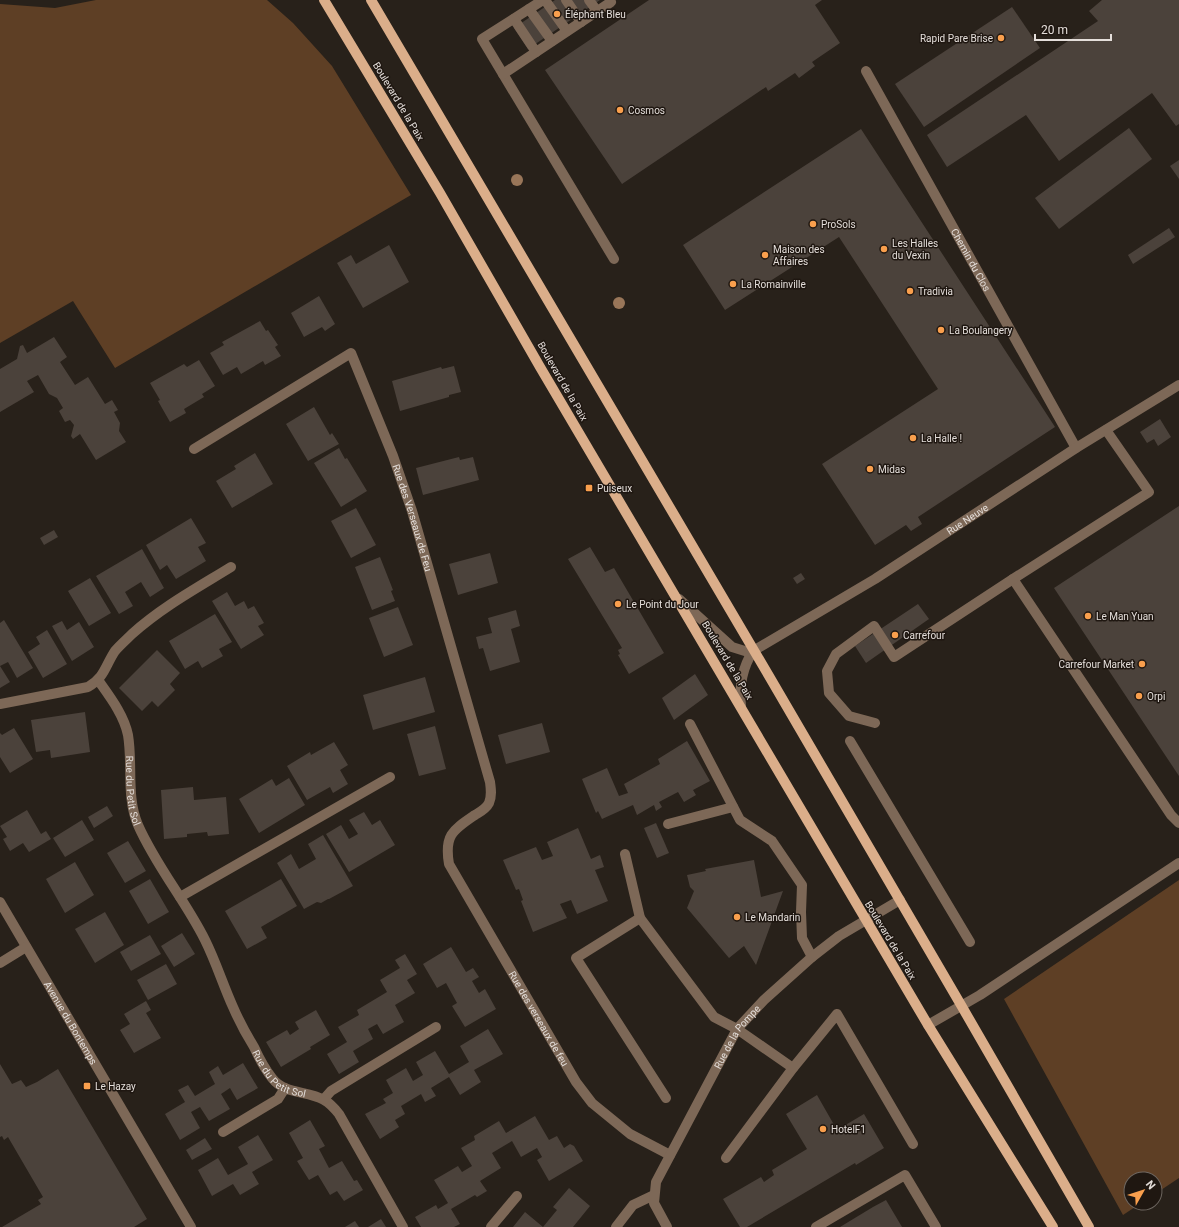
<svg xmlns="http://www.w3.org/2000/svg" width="1179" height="1227" viewBox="0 0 1179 1227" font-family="Roboto,sans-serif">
	<rect width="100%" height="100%" fill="#28211a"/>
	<g fill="#5e3f25">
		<polygon points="96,0 267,0 293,23 332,66 411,195 115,368 73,301 0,343 0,4 55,8"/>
		<polygon points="1179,880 1179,1178 1155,1194 1155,1179 1131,1179 1131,1203 1141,1203 1123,1215 1004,999"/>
	</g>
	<g fill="#4b423b">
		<polygon points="555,0 600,0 528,49 514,28"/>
		<polygon points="649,0 822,0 815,5 840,43 812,62 815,66 799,78 795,73 768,91 766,87 622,184 545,70"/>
		<polygon points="1102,0 1179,0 1179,124 1176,126 1152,93 1059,161 1026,115 947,167 927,135 1098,21 1089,11"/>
		<polygon points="1012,7 1040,48 924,127 895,84"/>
		<polygon points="1129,128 1152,159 1059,229 1035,198"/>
		<polygon points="861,129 1055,427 918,517 922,524 911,531 906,525 875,545 822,464 938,389 839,237 725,310 683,245"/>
		<polygon points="1179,160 1179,179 1170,166"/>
		<polygon points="1169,228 1175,237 1133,264 1128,255"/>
		<polygon points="389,245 409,282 363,308 337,263 351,255 356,264"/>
		<polygon points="319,296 335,324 325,331 322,327 304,337 291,313"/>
		<polygon points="260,321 266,331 268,330 278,345 275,347 281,356 265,365 263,361 241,374 237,367 223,375 210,353 224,345 222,342"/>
		<polygon points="54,337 67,357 60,362 75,385 88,377 105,404 112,400 118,410 114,412 120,423 119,431 126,442 96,460 80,434 73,439 71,436 74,425 70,420 65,422 59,411 63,408 57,398 49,394 38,375 27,381 34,392 0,412 0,369 17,359 20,346 23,345 27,353"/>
		<polygon points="199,360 215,386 202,394 204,397 184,409 186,413 170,422 158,401 160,400 150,383 184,364 187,367"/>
		<polygon points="454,366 461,392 449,395 449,397 400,411 392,381 441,367 442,369"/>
		<polygon points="314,407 330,435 332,433 339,444 308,461 286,424"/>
		<polygon points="1160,419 1171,437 1158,446 1154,439 1147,443 1140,432"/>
		<polygon points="339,448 345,459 347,458 367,491 341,507 314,463"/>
		<polygon points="255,453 273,484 232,508 216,481 236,469 234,466"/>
		<polygon points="459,457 460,460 473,457 479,480 423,495 416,468"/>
		<polygon points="1179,506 1179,776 1054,588"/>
		<polygon points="356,508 376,545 351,558 331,521"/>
		<polygon points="191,518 206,543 198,547 206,561 176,579 167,565 160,570 146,545"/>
		<polygon points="54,530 58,537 44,545 40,538"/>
		<polygon points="590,547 605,572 614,568 664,653 629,674 618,655 620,654 618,650 622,648 568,559"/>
		<polygon points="142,549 164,588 150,597 141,582 125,592 133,606 119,614 96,576"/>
		<polygon points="490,553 498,583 458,595 449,564"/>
		<polygon points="380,557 393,590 391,591 395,601 372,610 355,567"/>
		<polygon points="801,573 805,579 797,584 793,578"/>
		<polygon points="90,578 111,613 89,626 68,591"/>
		<polygon points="227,592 235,606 244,601 248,609 254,606 264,623 258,626 264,635 241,649 212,601"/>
		<polygon points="918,604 929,619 866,663 855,646"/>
		<polygon points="398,607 413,645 384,657 369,618"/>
		<polygon points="516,610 520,626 511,629 520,662 490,671 483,648 479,649 476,637 492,633 488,618"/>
		<polygon points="215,614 232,642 219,649 223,656 202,668 198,661 185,669 169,641"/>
		<polygon points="4,620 33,668 17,678 8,662 0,666 10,682 0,688 0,623"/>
		<polygon points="62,621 67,630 79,622 94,647 72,661 52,626"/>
		<polygon points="47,630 67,664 43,678 28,652 40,644 36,637"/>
		<polygon points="157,650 180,673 170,684 175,690 158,707 152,701 142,711 119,688"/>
		<polygon points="695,674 708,695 674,720 662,698"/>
		<polygon points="425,677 435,712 373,730 363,695"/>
		<polygon points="85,712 90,752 51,758 50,750 36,752 31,720"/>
		<polygon points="542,723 550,752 506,764 498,735"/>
		<polygon points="435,726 446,769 419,776 407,734"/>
		<polygon points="14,728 33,759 10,773 0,757 0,733 2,735"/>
		<polygon points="687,741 710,781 693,790 696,795 684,802 678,792 659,802 662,807 656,811 654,805 637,815 633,805 602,819 598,811 596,813 582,779 607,768 619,796 628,793 624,784 660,764 658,759"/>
		<polygon points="334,742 348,765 340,770 348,784 333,793 330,787 307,800 287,766 310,752 311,755"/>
		<polygon points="289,778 305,805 259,833 239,799 272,779 276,786"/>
		<polygon points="193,787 194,800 226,797 229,834 208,836 207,832 187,834 187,837 164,839 161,790"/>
		<polygon points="107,806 113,816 94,828 88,817"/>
		<polygon points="27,810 41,834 46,831 51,839 29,852 23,843 10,851 3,839 7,837 0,826"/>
		<polygon points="364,812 372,825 380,820 395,845 349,872 326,834 341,825 349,839 358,834 349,820"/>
		<polygon points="82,820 94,840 65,857 53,838"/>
		<polygon points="656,823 669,853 657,858 644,828"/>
		<polygon points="578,828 591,859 600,855 604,867 595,870 608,901 577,914 571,900 560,904 567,918 533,932 521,901 523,900 519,889 516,890 503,860 536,847 542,860 553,856 547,842"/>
		<polygon points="323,835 353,886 329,899 328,899 321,903 317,902 304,909 277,863 291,854 299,869 316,859 308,844"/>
		<polygon points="128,841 146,871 125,883 107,853"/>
		<polygon points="754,860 761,897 783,891 756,965 744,946 729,958 687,908 694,891 690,887 687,875 706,871 705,869"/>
		<polygon points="75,862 94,895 65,913 46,879"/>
		<polygon points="150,879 169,912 148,924 129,891"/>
		<polygon points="281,879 297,906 261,927 267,938 247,949 225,911"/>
		<polygon points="105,912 124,945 95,963 75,929"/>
		<polygon points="182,933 195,954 174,967 161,946"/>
		<polygon points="150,935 161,954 131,971 120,952"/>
		<polygon points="451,947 466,972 473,968 479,977 472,981 479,993 485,989 496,1009 465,1027 452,1006 457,1003 446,983 437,988 423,964"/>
		<polygon points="405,954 417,974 407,980 415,993 395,1005 404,1022 383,1034 377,1024 368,1029 373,1039 353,1051 359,1062 339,1074 327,1054 347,1042 338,1027 359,1015 357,1010 387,992 380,980 400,968 395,960"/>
		<polygon points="166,964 177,984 148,1000 137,980"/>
		<polygon points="146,1001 151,1010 146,1013 161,1038 134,1053 120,1030 130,1024 124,1014"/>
		<polygon points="316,1010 330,1035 310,1047 311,1049 281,1067 266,1042 287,1030 290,1035 299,1029 295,1022"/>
		<polygon points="488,1029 503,1054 474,1070 481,1082 460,1095 449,1077 431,1088 436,1096 425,1102 421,1094 401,1106 405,1114 395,1120 399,1127 380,1139 365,1114 386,1103 383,1099 393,1093 386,1080 406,1068 413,1081 423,1075 416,1062 435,1051 449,1074 469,1062 460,1046"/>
		<polygon points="243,1063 258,1088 237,1100 230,1088 221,1094 230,1109 209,1121 200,1107 191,1112 200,1128 180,1140 165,1114 185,1102 178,1090 188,1085 195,1096 215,1084 209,1072 218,1066 223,1075"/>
		<polygon points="0,1064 12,1084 21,1080 26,1087 37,1082 58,1069 147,1219 134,1227 2,1227 41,1204 38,1200 43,1197 8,1137 4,1140 2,1136 0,1137"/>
		<polygon points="817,1095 837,1130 864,1114 884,1148 856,1165 855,1163 747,1227 740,1227 723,1199 761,1177 764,1182 774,1175 772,1170 807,1149 786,1114"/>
		<polygon points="535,1116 549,1140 557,1136 564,1148 570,1144 574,1146 583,1161 549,1181 537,1160 542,1157 537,1148 521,1157 512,1141 492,1153 501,1168 480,1181 487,1191 477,1197 475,1195 451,1209 460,1224 454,1227 421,1227 415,1217 436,1205 438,1209 448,1203 434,1180 458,1166 462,1172 472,1166 461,1148 475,1140 474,1136 499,1121 506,1133"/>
		<polygon points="310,1120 325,1146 319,1149 329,1168 342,1161 354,1181 357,1180 363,1190 344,1201 337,1191 330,1195 318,1175 309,1180 297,1161 303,1158 289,1133"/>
		<polygon points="258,1135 273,1160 252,1172 259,1184 240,1195 233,1184 212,1196 198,1170 218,1158 228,1175 248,1164 238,1147"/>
		<polygon points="205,1138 212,1149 192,1160 186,1150"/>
		<polygon points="569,1188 590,1206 573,1227 513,1227 525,1212 543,1227 557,1210 553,1207"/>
		<polygon points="886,1200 902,1227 840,1227 873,1207"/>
		<polygon points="381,1219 386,1227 368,1227"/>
		<polygon points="355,1221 359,1227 345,1227"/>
	</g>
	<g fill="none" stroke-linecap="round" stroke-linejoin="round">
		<g stroke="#7d6857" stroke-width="10">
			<polyline points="543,0 482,39 614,259"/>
			<polyline points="545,0 567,31"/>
			<polyline points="566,0 581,22"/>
			<polyline points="589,0 597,11"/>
			<polyline points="529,9 552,41"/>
			<polyline points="514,19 536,52"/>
			<path id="s1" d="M866 71 1076 448"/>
			<polyline points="503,74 611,2 610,0"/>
			<polyline points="1106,430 1149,492 1013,579 1171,815 1179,823"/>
			<path id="s2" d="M194 449 351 353 393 456 412 511 490 782C491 789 492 796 489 803 486 809 480 812 475 815 453 830 444 835 449 864L576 1082 592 1103 630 1134 670 1155"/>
			<path id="s3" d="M679 599 732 647 748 652 753 651 875 579 1076 448 1179 385"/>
			<path id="s4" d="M98 680C110 697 124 715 128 735 133 765 126 797 138 825 156 866 185 900 205 940 216 962 223 985 233 1007 239 1021 246 1034 254 1047 259 1058 265 1069 272 1078 285 1095 307 1090 324 1100 330 1103 335 1109 339 1114L403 1227"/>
			<path d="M0 704 88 687C105 677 105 666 115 651 120 645 127 639 132 634 162 607 197 588 231 567"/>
			<path d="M741 706C739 686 742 668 753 651"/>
			<polyline points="875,723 849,716 829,693 827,671 836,654 874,626 894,657 1013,579"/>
			<polyline points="690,724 740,820 772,841 802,885 801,912 802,938 812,957"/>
			<polyline points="850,741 970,942"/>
			<polyline points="668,824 733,807"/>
			<polyline points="625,854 640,918 714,1017 737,1029 793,1068"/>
			<polyline points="180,897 390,777"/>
			<path id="s5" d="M0 902 191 1227"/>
			<polyline points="640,918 576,958 666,1098"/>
			<polyline points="0,963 26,947"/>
			<polyline points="928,1025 980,995 1179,863"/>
			<polyline points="324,1099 331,1091 436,1027"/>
			<polyline points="223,1132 278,1099 285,1088"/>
			<polyline points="726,1158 793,1068 837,1014 913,1144"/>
			<polyline points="491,1227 517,1196"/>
			<polyline points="616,1227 633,1205 654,1195"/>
			<path id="s6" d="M667 1227 654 1203 656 1182 737 1029 764 1000 812 957 839 936 900 900"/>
			<polyline points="816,1227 905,1175 936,1227"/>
		</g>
		<g stroke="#dbae8a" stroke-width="10">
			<polyline points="324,0 440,193 540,367 928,1025 1053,1227"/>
			<polyline points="371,0 769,676 961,1005 1089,1227"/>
		</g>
	</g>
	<g fill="#997659">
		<circle cx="517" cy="180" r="6"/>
		<circle cx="619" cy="303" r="6"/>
	</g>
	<g fill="#f99f4d" stroke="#1f1711" stroke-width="1.5">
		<circle cx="557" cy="14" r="4"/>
		<circle cx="1001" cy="38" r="4"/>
		<circle cx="620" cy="110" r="4"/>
		<circle cx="813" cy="224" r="4"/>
		<circle cx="884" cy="249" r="4"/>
		<circle cx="765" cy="255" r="4"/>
		<circle cx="733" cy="284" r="4"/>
		<circle cx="910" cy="291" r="4"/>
		<circle cx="941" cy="330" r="4"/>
		<circle cx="913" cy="438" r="4"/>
		<circle cx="870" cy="469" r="4"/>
		<rect x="585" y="484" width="8" height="8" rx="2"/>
		<circle cx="618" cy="604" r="4"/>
		<circle cx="1088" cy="616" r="4"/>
		<circle cx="895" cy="635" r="4"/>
		<circle cx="1142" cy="664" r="4"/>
		<circle cx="1139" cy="696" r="4"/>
		<circle cx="737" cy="917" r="4"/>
		<rect x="83" y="1082" width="8" height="8" rx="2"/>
		<circle cx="823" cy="1129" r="4"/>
	</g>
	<g text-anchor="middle" stroke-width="3" stroke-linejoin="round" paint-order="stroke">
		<g font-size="10" fill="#e4deda" stroke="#1f1711" text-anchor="start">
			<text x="565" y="18">Éléphant Bleu</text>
			<text x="993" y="42" text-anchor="end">Rapid Pare Brise</text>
			<text x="628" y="114">Cosmos</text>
			<text x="821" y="228">ProSols</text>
			<text x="892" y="247">Les Halles<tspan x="892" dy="12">du Vexin</tspan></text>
			<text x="773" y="253">Maison des<tspan x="773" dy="12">Affaires</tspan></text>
			<text x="741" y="288">La Romainville</text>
			<text x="918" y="295">Tradivia</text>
			<text x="949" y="334">La Boulangery</text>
			<text x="921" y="442">La Halle !</text>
			<text x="878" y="473">Midas</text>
			<text x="597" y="492">Puiseux</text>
			<text x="626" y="608">Le Point du Jour</text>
			<text x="1096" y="620">Le Man Yuan</text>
			<text x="903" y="639">Carrefour</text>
			<text x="1134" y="668" text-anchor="end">Carrefour Market</text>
			<text x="1147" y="700">Orpi</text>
			<text x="745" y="921">Le Mandarin</text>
			<text x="95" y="1090">Le Hazay</text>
			<text x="831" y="1133">HotelF1</text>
		</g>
		<g font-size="10" fill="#e4deda" stroke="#1f1711">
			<text transform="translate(399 101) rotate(59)" y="4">Boulevard de la Paix</text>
			<text dy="4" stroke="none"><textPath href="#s1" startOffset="216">Chemin du Clos</textPath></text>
			<text transform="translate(563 381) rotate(60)" y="4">Boulevard de la Paix</text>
			<text dy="4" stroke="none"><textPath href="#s2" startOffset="360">Rue des Verseaux de Feu</textPath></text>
			<text dy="4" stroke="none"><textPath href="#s3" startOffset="345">Rue Neuve</textPath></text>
			<text transform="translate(728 660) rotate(59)" y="4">Boulevard de la Paix</text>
			<text dy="4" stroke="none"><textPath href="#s4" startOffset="119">Rue du Petit Sol</textPath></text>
			<text transform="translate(891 940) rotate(59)" y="4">Boulevard de la Paix</text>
			<text dy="4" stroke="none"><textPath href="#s2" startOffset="915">Rue des verseaux de feu</textPath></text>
			<text dy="4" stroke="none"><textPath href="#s5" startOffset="140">Avenue du Bontemps</textPath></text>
			<text dy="4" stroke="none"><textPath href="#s6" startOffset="215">Rue de la Pompe</textPath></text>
			<text dy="4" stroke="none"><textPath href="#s4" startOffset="444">Rue du Petit Sol</textPath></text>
		</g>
	</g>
	<g transform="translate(1143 1191) rotate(51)"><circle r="19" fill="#1f1711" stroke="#6e6761"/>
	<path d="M0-3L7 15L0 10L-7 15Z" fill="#f99f4d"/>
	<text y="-6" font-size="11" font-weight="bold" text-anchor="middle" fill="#e4deda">N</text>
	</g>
	<path d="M1035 34v6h76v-6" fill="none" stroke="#e4deda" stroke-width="2"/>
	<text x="1041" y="34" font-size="12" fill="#e4deda" stroke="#1f1711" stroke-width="3" paint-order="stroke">20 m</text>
</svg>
